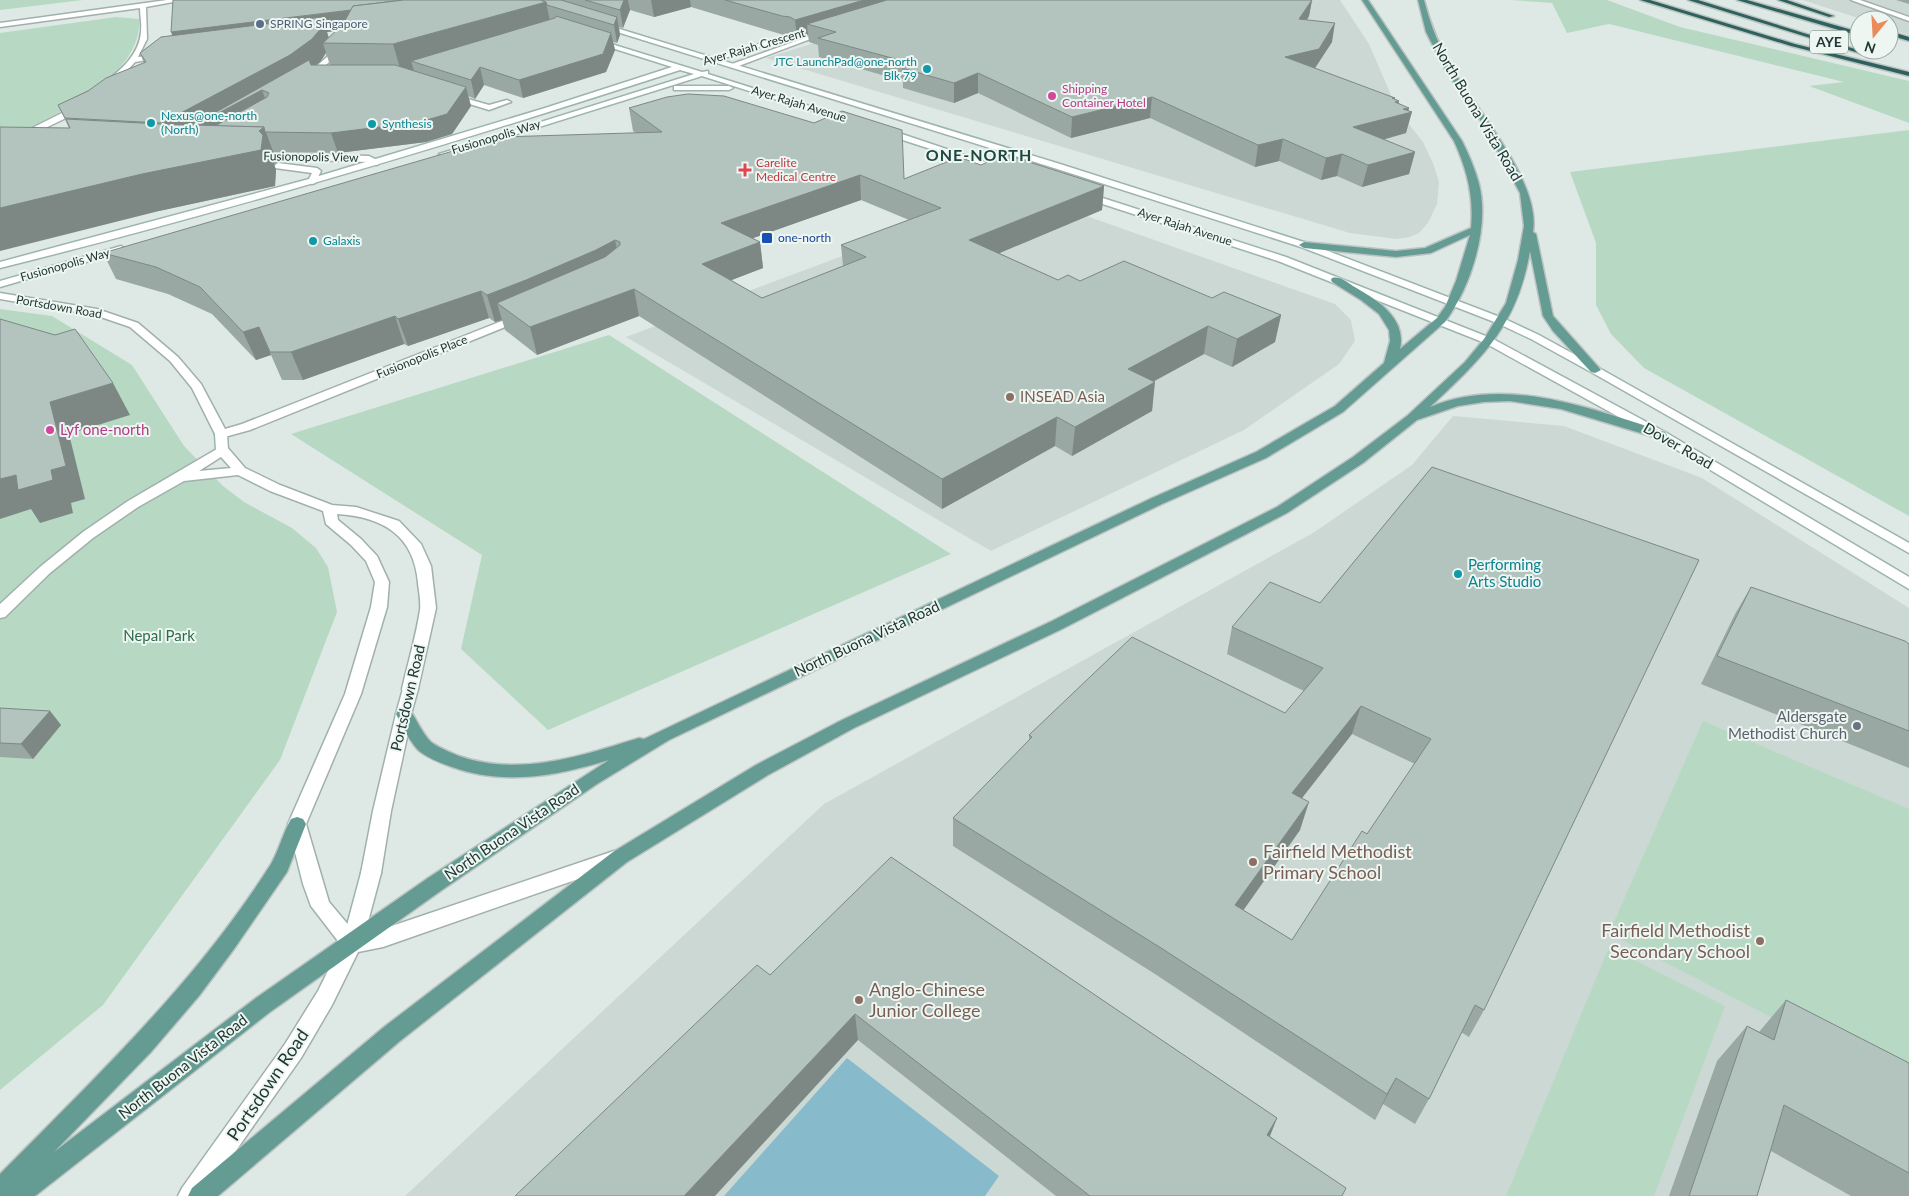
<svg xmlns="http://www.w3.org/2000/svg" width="1909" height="1196" viewBox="0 0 1909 1196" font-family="Lato,sans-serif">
	<rect width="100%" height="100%" fill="#dee9e5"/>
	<g fill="#ccd8d4">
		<polygon points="952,0 1340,0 1369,44 1397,109 1423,142 1433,163 1439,182 1437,204 1428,223 1419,233 1410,237 1397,239 1350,233 766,58"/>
		<polygon points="1803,0 1909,0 1909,35 1889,28 1889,20 1864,20"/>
		<polygon points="1016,191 1335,304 1351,320 1355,341 1339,364 1244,430 991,551 626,337"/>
		<polygon points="1453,416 1564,426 1702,478 1909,608 1909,1196 405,1196 824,804 1313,533 1412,465"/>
	</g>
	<g fill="#b7d9c3">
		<polygon points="0,0 83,0 0,10"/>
		<polygon points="1511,0 1607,0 1680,27 1909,81 1909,123 1809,86 1844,82 1609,24 1567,33 1552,3"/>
		<path d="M116 17 139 19C144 78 45 121 0 141V33Z"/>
		<polygon points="1909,130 1909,516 1644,368 1611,334 1596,305 1596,243 1570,172"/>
		<polygon points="0,309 52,316 132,365 184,446 223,486 244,502 292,528 316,548 328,567 337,612 280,760 103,1005 0,1090"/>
		<polygon points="609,335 951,554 548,730 461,649 482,555 291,434"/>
		<polygon points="1703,721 1909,809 1909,1089 1609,933"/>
		<polygon points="1609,947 1725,1006 1654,1196 1506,1196"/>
	</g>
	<polygon fill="#87bbcc" points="847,1058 999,1176 985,1196 724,1196"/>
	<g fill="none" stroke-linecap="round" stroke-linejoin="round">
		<g stroke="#a1b0ac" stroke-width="3">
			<g id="street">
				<path d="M167 0H184L146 7 147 39 138 57 163 54 167 56 165 57 135 62 123 75 107 87 103 85 104 83C121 70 139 55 141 32 142 24 140 16 140 8L0 27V23Z"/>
				<polygon points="1851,0 1860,0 1909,17 1909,21"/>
				<polygon points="824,31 829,32 736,67 729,65"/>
				<polygon points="786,36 791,37 715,61 708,59"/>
				<polygon points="333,40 338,41 332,59 312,79 306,79 306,75 327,57"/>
				<polygon points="447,93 489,105 507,100 511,102 489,110 447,97"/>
				<polygon points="76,103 83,105 68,117 0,150 0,144 62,113"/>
				<polygon points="256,153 369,156 381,162 377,165 368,162 253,158 252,156"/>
				<polygon points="278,163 317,168 321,171 315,183 312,184 308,181 312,173 275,168 274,166"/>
				<polygon points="0,293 97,309 138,323 178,357 201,384 225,429 242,424 517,315 521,314 526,317 525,319 250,430 221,438 215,434 192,388 170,361 130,327 95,315 0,299"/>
				<path d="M222 446 227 447 245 468 280 485 332 505 356 507 399 521 421 544 431 566 436 608 418 689 416 693 410 695 404 693 402 689C408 663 416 636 420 610 421 602 419 592 418 583 414 535 383 517 337 514L338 520 361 539 377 556 389 582 387 607 361 694 306 824 329 902 356 934 383 929 614 851 621 854 623 859 621 864 383 947 358 952 332 1005 301 1058 204 1196H178L182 1188 285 1044 318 991 341 945 311 906 303 884 288 824 345 694 371 607 375 582 366 561 351 545 326 524 323 511 270 491 238 475 184 481 138 507 93 538 50 573 5 617 0 618V604L40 567 83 532 128 501ZM221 457 231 468 199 471Z"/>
				<polygon points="404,708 410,710 412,714 391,811 381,873 378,879 371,881 364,879 361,873 373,811 396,714 398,710"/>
			</g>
		</g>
		<g stroke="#9db4ae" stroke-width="3">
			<g id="secondary">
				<polygon points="600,23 1060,164 1307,243 1505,319 1539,335 1599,368 1909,543 1909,553 1591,372 1531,339 1497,323 1301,247 1054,168 598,26 598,24"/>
				<path d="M595 39 702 72 708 71V74L857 121 850 123 702 76 446 156 439 154 694 74 680 70C455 143 229 211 0 268V262L309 179 545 108 672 67 593 42V40Z"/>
				<polygon points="674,86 729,86 733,88 729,90 674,90"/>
				<polygon points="881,129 887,129 1006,169 999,171 881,133"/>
				<polygon points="1084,192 1286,257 1493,339 1665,432 1909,577 1909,589 1657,438 1485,343 1278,261 1081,197 1081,193"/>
				<polygon points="121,246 126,249 124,251 0,287 0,281"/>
				<polygon points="221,430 227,434 228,450 222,454 216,450 215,434"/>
				<polygon points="410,683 416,685 418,689 410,718 404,720 398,718 396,714 404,685"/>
				<polygon points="371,865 378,867 381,873 362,944 359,950 352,953 345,950 342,944 361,873 364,867"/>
			</g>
		</g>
		<g stroke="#bcc3c2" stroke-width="3">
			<g id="primary">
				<path d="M1362 0H1368L1462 141C1469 155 1475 169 1479 184 1490 227 1471 287 1445 322L1343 412 1266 458 1162 504 669 740 597 784 442 890 270 1012 35 1196H0V1174C97 1076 197 981 271 864 279 850 283 833 291 819L297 817 303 819 306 824 287 872 234 949 199 996 151 1052 54 1152 256 998 428 878 609 760C556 776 505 786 452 767 441 763 427 758 418 750 409 740 402 726 396 714L398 710 404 708 410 710C417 720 422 733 431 742 439 748 450 752 459 756 519 777 581 756 639 738L644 739 1152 498 1256 452 1335 406 1384 363 1390 341 1389 330 1379 314 1361 300 1332 282 1331 280 1332 278C1340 276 1347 282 1353 286 1376 299 1407 318 1400 349L1437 318 1445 307 1456 281 1470 235 1431 253 1396 257 1304 248 1299 245 1304 242 1396 251 1425 248 1471 228C1474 196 1467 170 1454 141Z"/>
				<path d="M1418 0H1424C1431 27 1439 46 1453 70 1478 111 1541 183 1533 232L1536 234 1553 316 1601 370 1595 373 1591 372 1553 331 1543 316 1530 251C1517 326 1483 357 1430 407 1507 375 1591 409 1665 432L1667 435 1665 438H1657L1561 409 1510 401 1484 402 1458 406 1417 420 1363 463 1287 513 1062 629 854 728 768 775 627 862 400 1041 218 1196H188L192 1188 384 1027 613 852 756 765 842 720 1052 621 1277 507 1353 457 1407 416 1465 362 1484 339 1506 303 1518 260 1524 226 1520 193 1483 124 1446 71 1426 32Z"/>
			</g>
		</g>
		<g stroke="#bcc3c2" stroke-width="3">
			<g id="highway">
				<polygon points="1640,0 1650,0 1795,44 1909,72 1909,76 1791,46"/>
				<polygon points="1688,0 1698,0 1871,54 1865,55"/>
				<polygon points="1737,0 1747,0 1859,32 1859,36"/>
				<polygon points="1778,0 1787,0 1834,16 1829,17"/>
				<polygon points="1889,31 1909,37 1909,41 1889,35"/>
			</g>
		</g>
		<use href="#street" fill="#fff" fill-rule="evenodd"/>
		<use href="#secondary" fill="#fff" fill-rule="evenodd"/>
		<use href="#primary" fill="#649c93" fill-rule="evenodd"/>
		<use href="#highway" fill="#2d625c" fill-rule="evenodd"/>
	</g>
	<g fill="#9aa8a3" fill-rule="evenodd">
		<path d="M173 0H1312L1309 16 1307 20 1332 42 1315 68 1394 99 1408 111 1406 133 1383 140 1415 152 1409 174 1362 187 1337 176 1321 180 1279 161 1255 167 1150 118 1071 138 978 93 954 103 903 88V81L819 57 818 45 809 42 808 35 797 39 791 35H784L691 7 654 17 630 10 623 28 619 27 620 35 617 43 613 42 615 50 606 72 523 98 484 85 475 99 468 96 471 106 452 134 426 142 338 153 273 152 277 162 274 164 276 170 275 186 159 211 69 128 58 105 144 63 140 53 172 35ZM336 31 329 38 327 32ZM326 53 330 65H316L320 62Z"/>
		<polygon points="1896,0 1909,0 1909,4"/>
		<path d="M629 108 904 179 981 165 1104 186 1102 210 999 253 1058 280 1080 281 1212 298 1281 315 1275 342 1232 367 1204 354 1154 381 1152 411 1072 456 1055 446 942 509 639 316 537 355 505 330 502 320 495 322 489 318 408 346 404 344 303 380H282L271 355 256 360 212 314 168 294 116 279 103 253 636 133 633 131ZM861 200 909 220 841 245 843 266 762 298 731 280 763 268 760 242 753 238Z"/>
		<path d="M1432 467 1484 1010 1469 1037 1461 1032 1429 1099 1415 1124 1383 1104 1375 1120 1155 974 953 846V818L1029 741V735L1285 713 1304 691 1227 654 1232 627 1320 603ZM1352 734 1415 764 1367 834 1292 940 1243 910 1300 830 1302 798Z"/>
		<polygon points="1751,587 1909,644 1909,768 1701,684 1735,614"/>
		<polygon points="0,708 50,711 61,725 33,759 0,757"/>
		<polygon points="770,975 1277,1118 1270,1136 1342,1196 1056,1196 858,1040"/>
		<polygon points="1786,1000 1909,1063 1909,1196 1851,1196 1771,1151 1757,1196 1669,1196 1717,1061 1747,1026 1759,1032"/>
	</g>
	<g fill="#7d8885">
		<polygon points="438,0 494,11 327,32 329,39 328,43 325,32 328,43 323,43 326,53 320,62 298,78 269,93 262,90 269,109 174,149 162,123 178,50 171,32"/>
		<polygon points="624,0 628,0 630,10 623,28 620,10"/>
		<polygon points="651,0 690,0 691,7 654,17"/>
		<polygon points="864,0 922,0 807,24 808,35 797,39 795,20"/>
		<polygon points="1312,0 1309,16 1296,38 1299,19"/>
		<polygon points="546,2 552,30 411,61 414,71 402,75 393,44"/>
		<polygon points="617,17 620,35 617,43 614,25"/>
		<polygon points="1335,23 1332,42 1315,68 1285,57"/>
		<polygon points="611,33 615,50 606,72 523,98 519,80"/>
		<polygon points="480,67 484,85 475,99 471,80"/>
		<polygon points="978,73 978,93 954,103 954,83"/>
		<polygon points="466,87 471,106 452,134 426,142 338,153 331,133"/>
		<polygon points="1152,97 1150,118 1071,138 1072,117"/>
		<polygon points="1392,98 1395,98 1390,118 1395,102 1399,101 1396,116 1403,109 1409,108 1408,113 1412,112 1406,133 1348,149 1353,127"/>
		<polygon points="264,127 277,162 274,164 276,170 275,186 159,211 0,251 0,208 259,131"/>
		<polygon points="1283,139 1279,161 1255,167 1258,145"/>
		<polygon points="1415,152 1409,174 1362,187 1368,165"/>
		<polygon points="1342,154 1337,176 1321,180 1326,158"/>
		<polygon points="860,175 861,200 725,248 721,223"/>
		<polygon points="1104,186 1102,210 969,266 969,240"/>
		<polygon points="615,240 620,265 497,303 502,320 495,322 487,295"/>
		<polygon points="760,242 763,268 706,290 702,264"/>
		<polygon points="634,289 639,316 537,355 530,327"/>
		<polygon points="481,291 489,318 408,346 398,319"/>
		<polygon points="1281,315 1275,342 1232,367 1237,339"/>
		<polygon points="395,316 404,344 303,380 291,352"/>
		<polygon points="1208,326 1204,354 1125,397 1128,369"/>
		<polygon points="259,327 271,355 256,360 243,332"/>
		<polygon points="1155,382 1152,411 1072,456 1075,427"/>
		<polygon points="113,383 130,415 69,434 85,499 71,503 73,513 40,523 31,509 0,519 0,479 16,475 51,470 50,402"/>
		<polygon points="1057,417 1055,446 942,509 942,479"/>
		<polygon points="1361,706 1352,734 1284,821 1292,793"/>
		<polygon points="50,711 61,725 33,759 21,744"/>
		<polygon points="1309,802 1300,830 1228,932 1235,905"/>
		<polygon points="855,1014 858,1040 715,1196 684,1196"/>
		<polygon points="1396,1078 1375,1120 1387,1094"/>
		<polygon points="1277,1118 1267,1143 1267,1135"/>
	</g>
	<g fill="#b3c3be" stroke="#7d8885" fill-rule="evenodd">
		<polygon points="173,0 404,0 353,6 351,10 171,32"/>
		<polygon points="404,0 541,0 546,2 393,44 323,43 343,24 353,6"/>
		<polygon points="541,0 561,0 617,17 614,25 547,5 546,2"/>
		<polygon points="585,0 624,0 620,10"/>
		<polygon points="725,0 864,0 795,20 790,17 782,16"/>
		<polygon points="887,0 1312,0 1299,19 1335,23 1319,49 1285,57 1395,98 1392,98 1399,101 1395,102 1409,108 1403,109 1412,112 1353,127 1415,152 1368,165 1342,154 1326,158 1283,139 1258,145 1152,97 1072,117 978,73 954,83 902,68 914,64 818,38 836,32 807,24"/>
		<polygon points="556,16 611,33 603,54 519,80 480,67 471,80 411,61 555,18"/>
		<polygon points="322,17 323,26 312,39 290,55 162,123 65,118 58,105 88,91 106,78 146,62 140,53 161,37"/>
		<polygon points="309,60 311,65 395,65 466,87 447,114 420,122 331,133 265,132 264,127 215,126 267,97 269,93 262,90 196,125 193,125"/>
		<path d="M688 94 724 96 814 123 842 111 902 130 904 179 959 157 981 165 1004 154 1104 186 969 240 1058 280 1068 275 1080 281 1124 261 1212 298 1224 292 1281 315 1237 339 1208 326 1128 369 1155 382 1075 427 1057 417 942 479 634 289 530 327 497 303 605 257 620 245V242L615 240 596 250 526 280 487 295 481 291 398 319 395 316 291 352H270L259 327 243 332 200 287 156 267 103 253 501 137 662 132 629 108 667 97ZM860 175 941 208 841 245 866 257 762 298 702 264 760 242 721 223Z"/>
		<polygon points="66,119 160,124 264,127 259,131 263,135 261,150 142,174 0,208 0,127 70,128"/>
		<polygon points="0,319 55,335 75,329 113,383 50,402 66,466 51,470 53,480 18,490 16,475 0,479"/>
		<path d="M1432 467 1699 560 1484 1010 1475 1005 1429 1099 1396 1078 1387 1094 1161 948 953 818 1032 737 1029 735 1132 637 1285 713 1323 668 1232 627 1270 582 1320 603ZM1361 706 1431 739 1367 834 1362 831 1292 940 1235 905 1309 802 1292 793Z"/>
		<polygon points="1751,587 1905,641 1909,644 1909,731 1717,656"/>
		<polygon points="0,708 50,711 21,744 0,743"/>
		<polygon points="891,857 1277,1118 1267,1135 1346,1188 1342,1196 1090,1196 855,1014 684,1196 515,1196 757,965 770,975"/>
		<polygon points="1786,1000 1909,1063 1909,1173 1784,1105 1757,1196 1689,1196 1747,1026 1774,1040"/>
	</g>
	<circle fill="#5c6f8a" stroke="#eef6f2" stroke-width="2" cx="260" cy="24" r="5"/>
	<g fill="#0f9aa8" stroke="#eef6f2" stroke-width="2">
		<circle cx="927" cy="69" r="5"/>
		<circle cx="151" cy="123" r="5"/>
		<circle cx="372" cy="124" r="5"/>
		<circle cx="313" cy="241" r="5"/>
		<circle cx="1458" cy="574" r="5"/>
	</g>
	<g fill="#d1479c" stroke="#eef6f2" stroke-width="2">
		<circle cx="1052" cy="96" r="5"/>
		<circle cx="50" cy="430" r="5"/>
	</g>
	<path fill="#e0444e" stroke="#eef6f2" stroke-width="2" d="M742.5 162.5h5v5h5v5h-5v5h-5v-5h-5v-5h5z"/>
	<rect fill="#1a4fb4" stroke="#eef6f2" stroke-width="2" x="761" y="232" width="12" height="12" rx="2.5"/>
	<g fill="#8d6e63" stroke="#eef6f2" stroke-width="2">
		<circle cx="1010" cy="397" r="5"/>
		<circle cx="1253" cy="862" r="5"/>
		<circle cx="1760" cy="941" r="5"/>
		<circle cx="859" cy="1000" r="5"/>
	</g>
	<circle fill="#6b7280" stroke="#eef6f2" stroke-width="2" cx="1857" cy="726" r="5"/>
	<g text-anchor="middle" stroke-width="4" stroke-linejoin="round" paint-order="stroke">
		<g font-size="12" fill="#4e5e75" stroke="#eef6f2" text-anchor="start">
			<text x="270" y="28">SPRING Singapore</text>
		</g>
		<g font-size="12" fill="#203733" stroke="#eef6f2">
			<text transform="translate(754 47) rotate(-16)" y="4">Ayer Rajah Crescent</text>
			<text transform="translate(799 104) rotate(17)" y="4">Ayer Rajah Avenue</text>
			<text transform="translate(496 137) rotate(-17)" y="4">Fusionopolis Way</text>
			<text transform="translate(311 157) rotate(1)" y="4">Fusionopolis View</text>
			<text transform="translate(1185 227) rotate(18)" y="4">Ayer Rajah Avenue</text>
			<text transform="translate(65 265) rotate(-16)" y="4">Fusionopolis Way</text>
			<text transform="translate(59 307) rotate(10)" y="4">Portsdown Road</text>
			<text transform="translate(422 357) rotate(-22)" y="4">Fusionopolis Place</text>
		</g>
		<g font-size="12" fill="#0d838f" stroke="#eef6f2" text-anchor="start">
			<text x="917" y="66" text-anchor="end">JTC LaunchPad@one-north<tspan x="917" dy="14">Blk 79</tspan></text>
			<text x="161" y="120">Nexus@one-north<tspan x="161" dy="14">(North)</tspan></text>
			<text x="382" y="128">Synthesis</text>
			<text x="323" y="245">Galaxis</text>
		</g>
		<g font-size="12" fill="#b23c85" stroke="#eef6f2" text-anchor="start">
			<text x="1062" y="93">Shipping<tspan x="1062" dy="14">Container Hotel</tspan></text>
		</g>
		<g font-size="12" fill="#be3a42" stroke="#eef6f2" text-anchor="start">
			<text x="756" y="167">Carelite<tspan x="756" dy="14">Medical Centre</tspan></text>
		</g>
		<g font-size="12" fill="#164399" stroke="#eef6f2" text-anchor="start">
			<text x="778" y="242">one-north</text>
		</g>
		<rect fill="#eef6f2" stroke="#5e706c" stroke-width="1" x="1810" y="30.5" width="38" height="23" rx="4"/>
		<g font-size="14" font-weight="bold" fill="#203733">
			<text x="1829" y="47">AYE</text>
		</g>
		<g font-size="15" fill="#203733" stroke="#eef6f2">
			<text transform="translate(1477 112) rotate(59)" y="5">North Buona Vista Road</text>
			<text transform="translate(1678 446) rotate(30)" y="5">Dover Road</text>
			<text transform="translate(867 639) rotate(-25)" y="5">North Buona Vista Road</text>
			<text transform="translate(408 698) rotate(-77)" y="5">Portsdown Road</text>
			<text transform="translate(512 832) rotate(-34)" y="5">North Buona Vista Road</text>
			<text transform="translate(183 1067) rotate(-38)" y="5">North Buona Vista Road</text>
		</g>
		<g font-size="15" fill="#785e54" stroke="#eef6f2" text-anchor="start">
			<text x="1020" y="402">INSEAD Asia</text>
		</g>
		<g font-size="15" fill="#b23c85" stroke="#eef6f2" text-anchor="start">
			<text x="60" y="435">Lyf one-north</text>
		</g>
		<g font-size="15" fill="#0d838f" stroke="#eef6f2" text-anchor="start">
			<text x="1468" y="570">Performing<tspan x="1468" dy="17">Arts Studio</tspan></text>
		</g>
		<g font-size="15" fill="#2c6c4b" stroke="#eef6f2">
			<text x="159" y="641">Nepal Park</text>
		</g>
		<g font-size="15" fill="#5b616d" stroke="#eef6f2" text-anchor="end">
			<text x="1847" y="722">Aldersgate<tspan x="1847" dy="17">Methodist Church</tspan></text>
		</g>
		<g font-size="16" font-weight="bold" letter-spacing="1" fill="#1d4842" stroke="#eef6f2">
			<text x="979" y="161">ONE-NORTH</text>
		</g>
		<g font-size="18" fill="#785e54" stroke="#eef6f2" text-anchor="start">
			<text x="1263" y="858">Fairfield Methodist<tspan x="1263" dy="21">Primary School</tspan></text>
			<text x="1750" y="937" text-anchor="end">Fairfield Methodist<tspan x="1750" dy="21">Secondary School</tspan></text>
			<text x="869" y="996">Anglo-Chinese<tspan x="869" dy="21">Junior College</tspan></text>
		</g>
		<g font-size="18" fill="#203733" stroke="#eef6f2">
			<text transform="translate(268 1085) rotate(-56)" y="6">Portsdown Road</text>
		</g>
	</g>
	<g transform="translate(1874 35) rotate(198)"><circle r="24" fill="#eef6f2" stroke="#9caaa6"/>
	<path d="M0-4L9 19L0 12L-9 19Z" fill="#eb8b59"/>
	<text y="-8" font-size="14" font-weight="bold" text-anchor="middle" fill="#203733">N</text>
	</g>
</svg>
